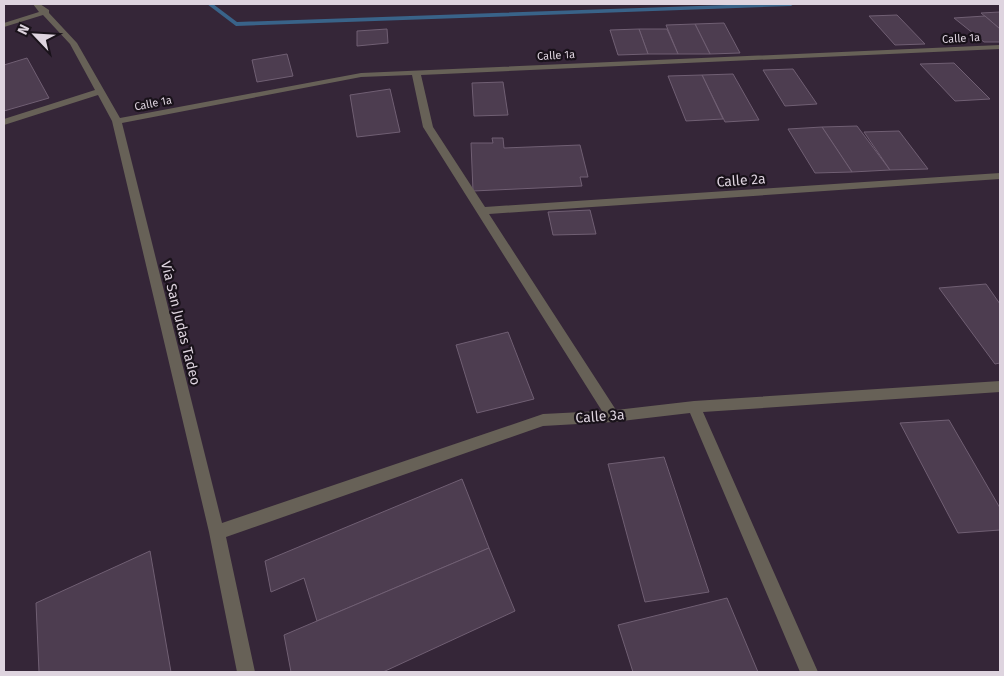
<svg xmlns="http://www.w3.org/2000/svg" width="1004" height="676" viewBox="0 0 1004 676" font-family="'Fira Sans',sans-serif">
	<rect width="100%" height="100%" fill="#352638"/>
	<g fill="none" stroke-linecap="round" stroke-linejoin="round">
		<polygon fill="#396389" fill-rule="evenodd" points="207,4 213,4 237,22 756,4 794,4 791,6 236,26"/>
	</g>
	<g fill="#4d3d50" stroke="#705f73">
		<polygon points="1000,12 1000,29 981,13"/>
		<polygon points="897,15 925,44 895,45 869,16"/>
		<polygon points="985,16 1000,29 1000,42 984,42 954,18"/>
		<polygon points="724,23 740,53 710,54 695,24"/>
		<polygon points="695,24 710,54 678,54 666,25"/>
		<polygon points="387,29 388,43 357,46 357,31"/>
		<polygon points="639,29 667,29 678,54 648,54"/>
		<polygon points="639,29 648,54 618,55 610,30"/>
		<polygon points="287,54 293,76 257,82 252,60"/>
		<polygon points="27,58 49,98 4,111 4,65"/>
		<polygon points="954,63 990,99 955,101 920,64"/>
		<polygon points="793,69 817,104 785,106 763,70"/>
		<polygon points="733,74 759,120 725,122 702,75"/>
		<polygon points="702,75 723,119 686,121 668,76"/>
		<polygon points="503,82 508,115 474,116 472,83"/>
		<polygon points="390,89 400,132 357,137 350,95"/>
		<polygon points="857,126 890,170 852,172 822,127"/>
		<polygon points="822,127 852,172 815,173 788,129"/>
		<polygon points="899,131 928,169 890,170 864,132"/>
		<polygon points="492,138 503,138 504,148 580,145 588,177 580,177 582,186 473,191 471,143 493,143"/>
		<polygon points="590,210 596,234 553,235 548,212"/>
		<polygon points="986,284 1000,304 1000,363 995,364 939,288"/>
		<polygon points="508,332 534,399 477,413 456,345"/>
		<polygon points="949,420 1000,508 1000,530 958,533 900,423"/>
		<polygon points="664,457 709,592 645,602 608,464"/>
		<polygon points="462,479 489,548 317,621 304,578 271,592 265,561"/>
		<polygon points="489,548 515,611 383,672 291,672 284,635"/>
		<polygon points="150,551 171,672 39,672 36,603"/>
		<polygon points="727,598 758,672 633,672 618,625"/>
	</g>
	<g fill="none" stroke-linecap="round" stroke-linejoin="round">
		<path fill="#676157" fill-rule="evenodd" d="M33 4H40L49 10V13L77 43 120 118 361 73 1000 45V49L421 75 433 127 485 207 1000 173V179L489 214 616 410 694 401 1000 381V392L703 412 818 672H800L690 413 613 422 543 426 226 537 255 672H237L209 532 112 121 98 95 4 125V119L95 90 70 44 43 15 4 27V23L39 12ZM412 75 423 127 602 411 543 414 222 523 122 123 361 77Z"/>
	</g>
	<g text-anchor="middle" stroke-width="4.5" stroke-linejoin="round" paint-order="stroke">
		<g font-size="11" fill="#ded4df" stroke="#19121a">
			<text transform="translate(961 38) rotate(-3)" y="4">Calle 1a</text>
			<text transform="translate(556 55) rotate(-3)" y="4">Calle 1a</text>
			<text transform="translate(153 103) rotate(-11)" y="4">Calle 1a</text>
		</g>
		<g font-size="14" fill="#ded4df" stroke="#19121a">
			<text transform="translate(741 180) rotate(-4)" y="5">Calle 2a</text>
			<text transform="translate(181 323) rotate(76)" y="5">Vía San Judas Tadeo</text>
			<text transform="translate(600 416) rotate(-4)" y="5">Calle 3a</text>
		</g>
	</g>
	<rect width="1004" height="676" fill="none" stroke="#ded4df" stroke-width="10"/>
	<g transform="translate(35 35) rotate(295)" stroke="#19121a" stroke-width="4" paint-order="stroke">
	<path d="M0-4L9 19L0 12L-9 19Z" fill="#ded4df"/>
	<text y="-8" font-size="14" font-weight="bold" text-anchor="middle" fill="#ded4df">N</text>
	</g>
</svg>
